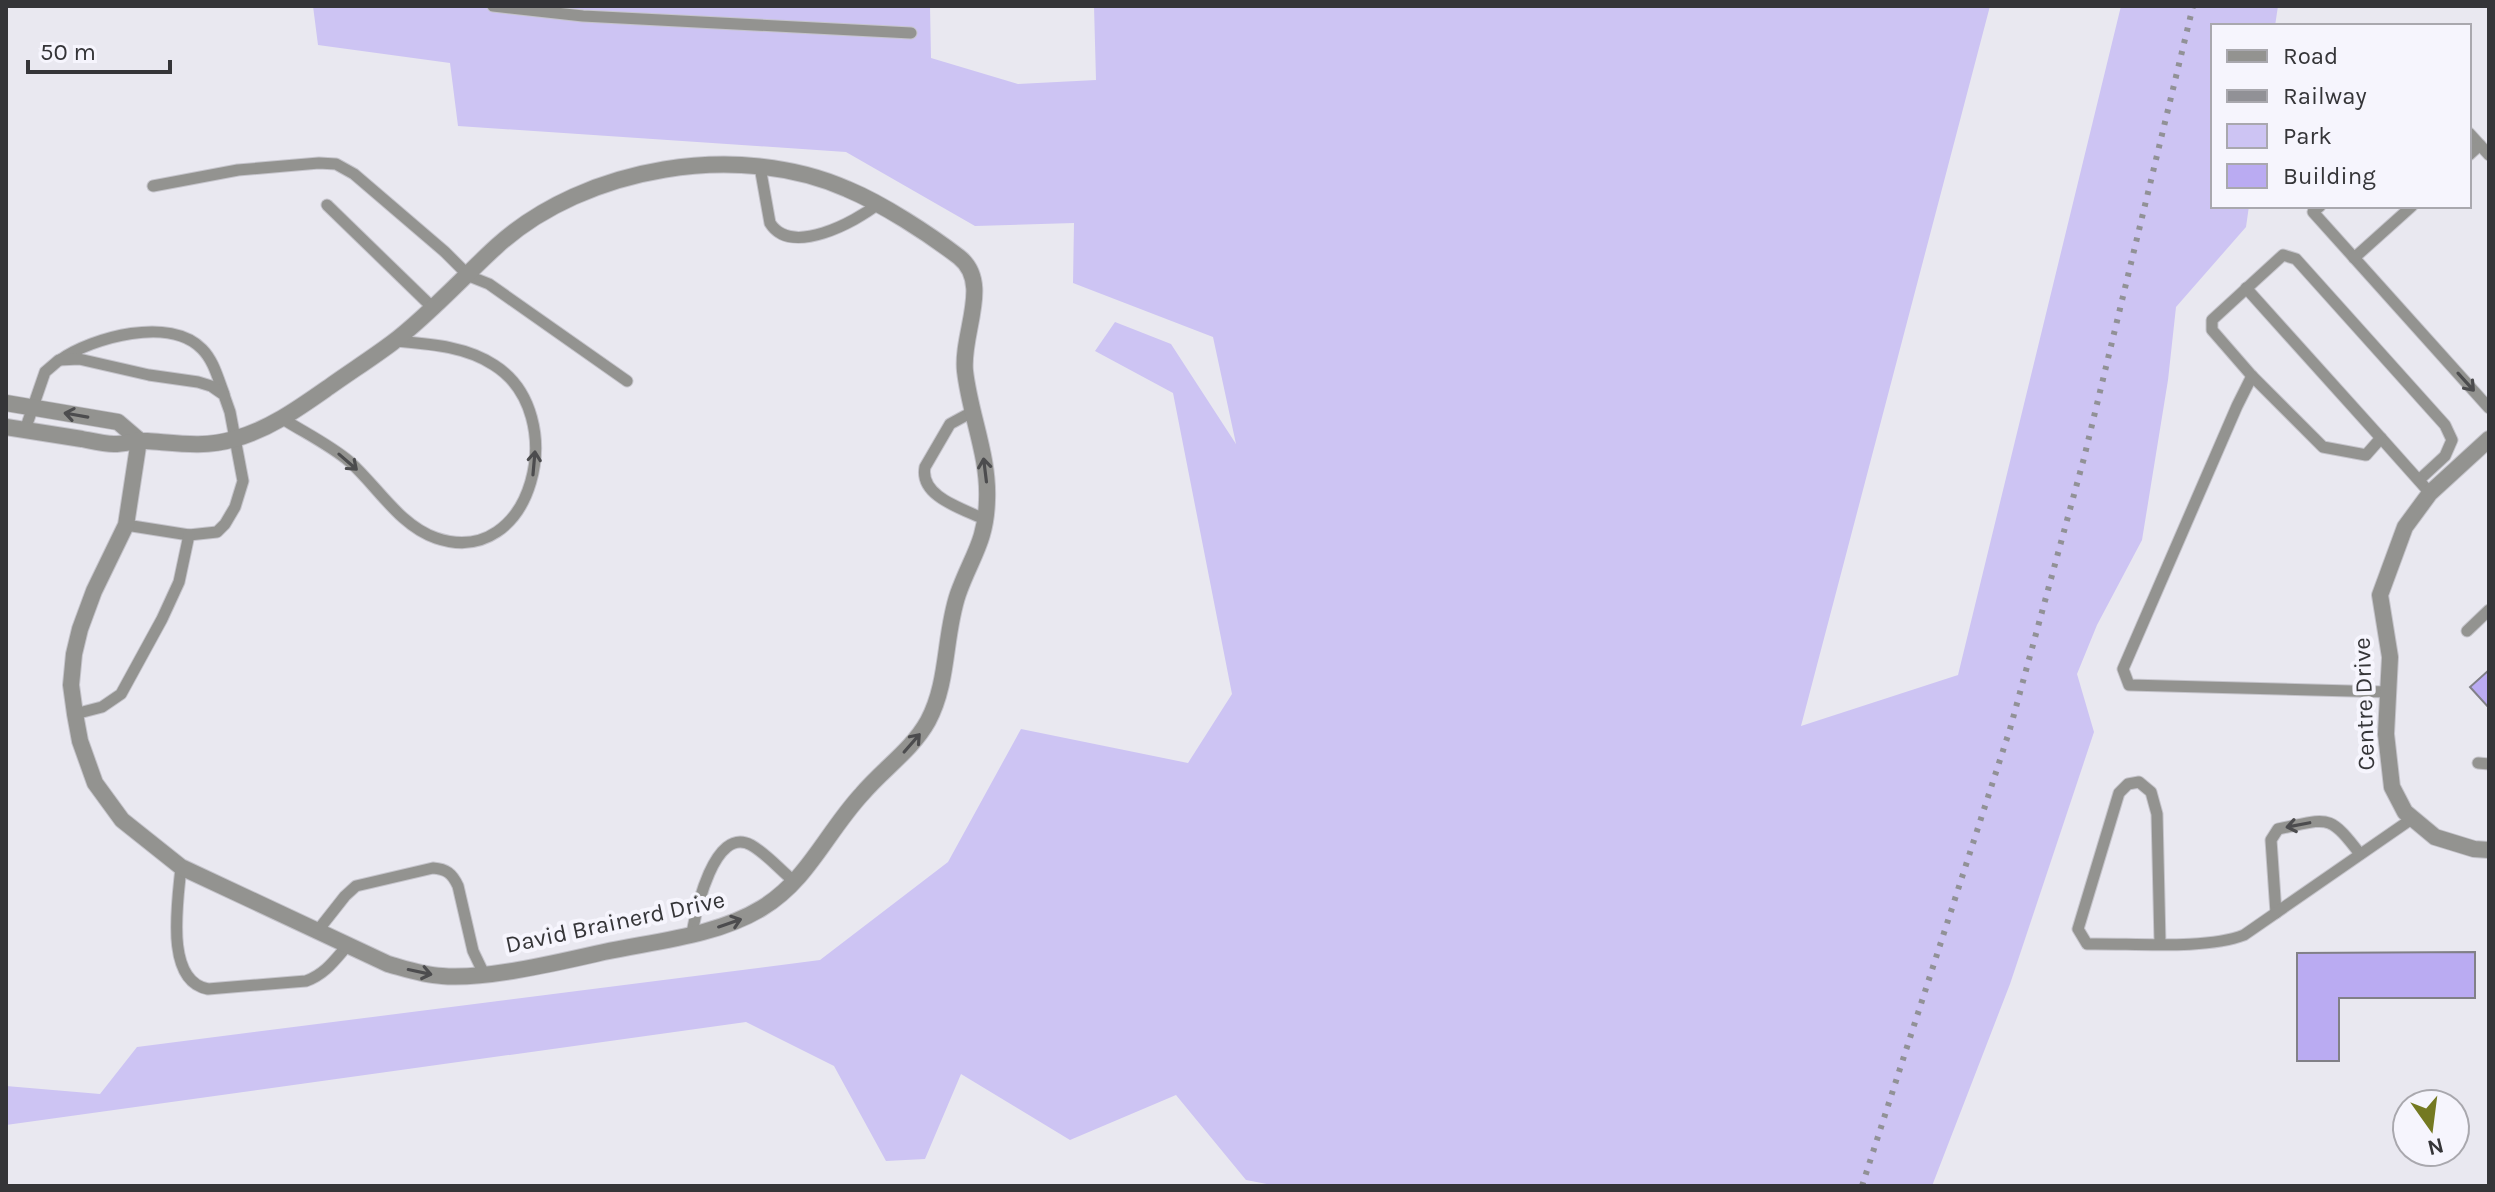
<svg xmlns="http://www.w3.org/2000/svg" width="2495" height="1192" viewBox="0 0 2495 1192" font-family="Karla,sans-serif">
	<rect width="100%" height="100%" fill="#e9e8f0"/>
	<polygon fill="#cdc4f3" points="313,6 930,6 931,58 1018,84 1096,80 1094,6 1990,6 1801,726 1958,675 2121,6 2278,6 2275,26 2213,26 2213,206 2249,206 2246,227 2176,307 2168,380 2142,540 2097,625 2077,674 2094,732 2010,984 1932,1186 1278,1186 1246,1180 1176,1095 1070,1140 961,1074 925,1159 886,1161 834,1066 746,1022 6,1125 6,1086 100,1094 137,1047 820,960 948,862 1021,729 1188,763 1232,694 1173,393 1095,351 1115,322 1171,344 1236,444 1213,337 1073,283 1074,223 975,226 846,152 458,126 450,63 318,45"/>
	<g fill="#baabf2" stroke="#818087" stroke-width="2">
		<polygon points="2489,670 2489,708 2470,687"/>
		<polygon points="2475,952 2475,998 2339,998 2339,1061 2297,1061 2297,953"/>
	</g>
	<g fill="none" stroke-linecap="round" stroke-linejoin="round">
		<g stroke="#c5c4cb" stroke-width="13">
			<g id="service">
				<polyline points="493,6 583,16 911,33"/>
				<polyline points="2469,133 2489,155"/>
				<polyline points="2469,155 2480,145"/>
				<path d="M760 167 770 223C791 257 855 222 878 204"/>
				<polyline points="153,186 238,170 319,163 336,164 354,174 445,252 469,276 489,284 627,381"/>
				<polyline points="327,205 432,307"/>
				<polyline points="2320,206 2313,212 2489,408"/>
				<polyline points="2354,258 2412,206"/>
				<polyline points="2246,288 2381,438"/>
				<path d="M60 360C93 337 170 316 202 349 214 361 218 379 224 394"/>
				<polyline points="2252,376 2212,330 2212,320 2283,255 2296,259 2445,425 2452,440 2445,456 2419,480"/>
				<path d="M972 412 950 424 925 467C919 497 964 509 986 520"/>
				<path d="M283 419C305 433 330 445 350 462 377 486 400 526 436 538 533 571 572 414 494 365 465 346 429 344 395 341"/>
				<polyline points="25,430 45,372 59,360 79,359 149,375 198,382 211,386 224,395 230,412 243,481 235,507 225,524 217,532 189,535 126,525"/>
				<polyline points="2467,631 2489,610"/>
				<polyline points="2388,692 2129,685 2123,669 2237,406 2252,376 2323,447 2366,455 2381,438 2430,493"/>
				<polyline points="75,714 102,707 121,694 162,619 179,582 189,535"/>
				<polyline points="2478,763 2489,764"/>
				<path d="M181 867C178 901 164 981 208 989L306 981C325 974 334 961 347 946"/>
				<path d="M2276 913 2271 840 2278 829C2328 819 2328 812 2360 854"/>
				<path d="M319 929 345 896 356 886 433 868C446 869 452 873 458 886L473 951 484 974"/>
				<path d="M692 933C696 911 714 825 751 845 767 854 781 871 795 882"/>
				<path d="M2160 943 2157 814 2151 792 2139 782 2128 784 2119 793 2078 929 2087 944C2131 943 2206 950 2244 935L2413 818"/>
			</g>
		</g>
		<g stroke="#c5c4cb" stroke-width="18">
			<g id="minor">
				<polyline points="6,403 118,422 139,440"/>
				<path d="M6 427C31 431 57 435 82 439 92 441 104 444 114 444 126 444 136 440 147 441 176 443 205 448 234 439 270 429 299 408 329 387 350 372 372 358 392 343 430 314 462 278 497 246 585 166 739 141 847 189 883 204 929 234 959 257 992 283 961 333 965 371 970 415 989 456 987 500 986 542 971 557 958 594 944 635 949 682 928 721 912 750 883 769 862 794 826 833 808 880 762 908 716 936 656 941 604 952 560 962 485 980 442 976 423 975 406 969 388 964L181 867 122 820 95 783 80 741 75 714 71 685 74 654 80 629 94 591 126 525 139 440"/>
				<polyline points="2489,439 2430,493 2405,527 2380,595 2390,657 2386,734 2392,787 2405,812 2435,837 2474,849 2489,850"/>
			</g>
		</g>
		<use href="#service" stroke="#939390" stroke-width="11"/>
		<use href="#minor" stroke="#939390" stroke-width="16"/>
		<polyline stroke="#919196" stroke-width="6" stroke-dasharray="4 8" stroke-linecap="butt" points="1862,1186 2010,729 2084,458 2193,6"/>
	</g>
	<defs><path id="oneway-shaft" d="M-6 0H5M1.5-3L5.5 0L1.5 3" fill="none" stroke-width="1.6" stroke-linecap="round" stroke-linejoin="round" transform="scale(2)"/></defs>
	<g stroke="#4c4c4e">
		<use href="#oneway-shaft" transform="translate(2466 382) rotate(48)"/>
		<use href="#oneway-shaft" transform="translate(76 415) rotate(-170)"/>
		<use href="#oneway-shaft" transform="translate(348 462) rotate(41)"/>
		<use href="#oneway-shaft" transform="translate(534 463) rotate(-85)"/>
		<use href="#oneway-shaft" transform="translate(985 470) rotate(-97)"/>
		<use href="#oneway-shaft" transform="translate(912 743) rotate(-49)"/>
		<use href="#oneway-shaft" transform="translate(2298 825) rotate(169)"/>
		<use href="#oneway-shaft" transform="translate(730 923) rotate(-19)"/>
		<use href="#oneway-shaft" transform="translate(420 972) rotate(12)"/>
	</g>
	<g text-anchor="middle" stroke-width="8" stroke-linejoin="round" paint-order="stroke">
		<g font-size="24" fill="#353538" stroke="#f6f5fd">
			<text transform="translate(2364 704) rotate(-92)" y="8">Centre Drive</text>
			<text transform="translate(615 922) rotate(-12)" y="8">David Brainerd Drive</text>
		</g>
	</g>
	<rect width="2495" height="1192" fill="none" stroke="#353538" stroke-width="16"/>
	<rect x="2211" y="24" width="260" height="184" fill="#f6f5fd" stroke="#a9a8ae" stroke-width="2"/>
	<rect x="2227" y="50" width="40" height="12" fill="#939390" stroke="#a9a8ae" stroke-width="2"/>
	<text x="2283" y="64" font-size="24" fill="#353538">Road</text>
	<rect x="2227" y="90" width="40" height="12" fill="#919196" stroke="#a9a8ae" stroke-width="2"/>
	<text x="2283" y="104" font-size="24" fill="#353538">Railway</text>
	<rect x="2227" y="124" width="40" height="24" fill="#cdc4f3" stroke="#a9a8ae" stroke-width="2"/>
	<text x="2283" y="144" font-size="24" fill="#353538">Park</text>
	<rect x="2227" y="164" width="40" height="24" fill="#baabf2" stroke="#a9a8ae" stroke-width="2"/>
	<text x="2283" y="184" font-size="24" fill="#353538">Building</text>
	<g transform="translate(2431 1128) rotate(166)"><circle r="38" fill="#f6f5fd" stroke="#a9a8ae" stroke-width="2"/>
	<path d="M0-6L14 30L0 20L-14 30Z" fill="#747921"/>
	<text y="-12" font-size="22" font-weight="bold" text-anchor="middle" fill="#353538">N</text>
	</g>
	<path d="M28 60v12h142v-12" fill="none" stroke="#353538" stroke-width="4"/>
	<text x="40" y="60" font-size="24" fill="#353538" stroke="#f6f5fd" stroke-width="6" paint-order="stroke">50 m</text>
</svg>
